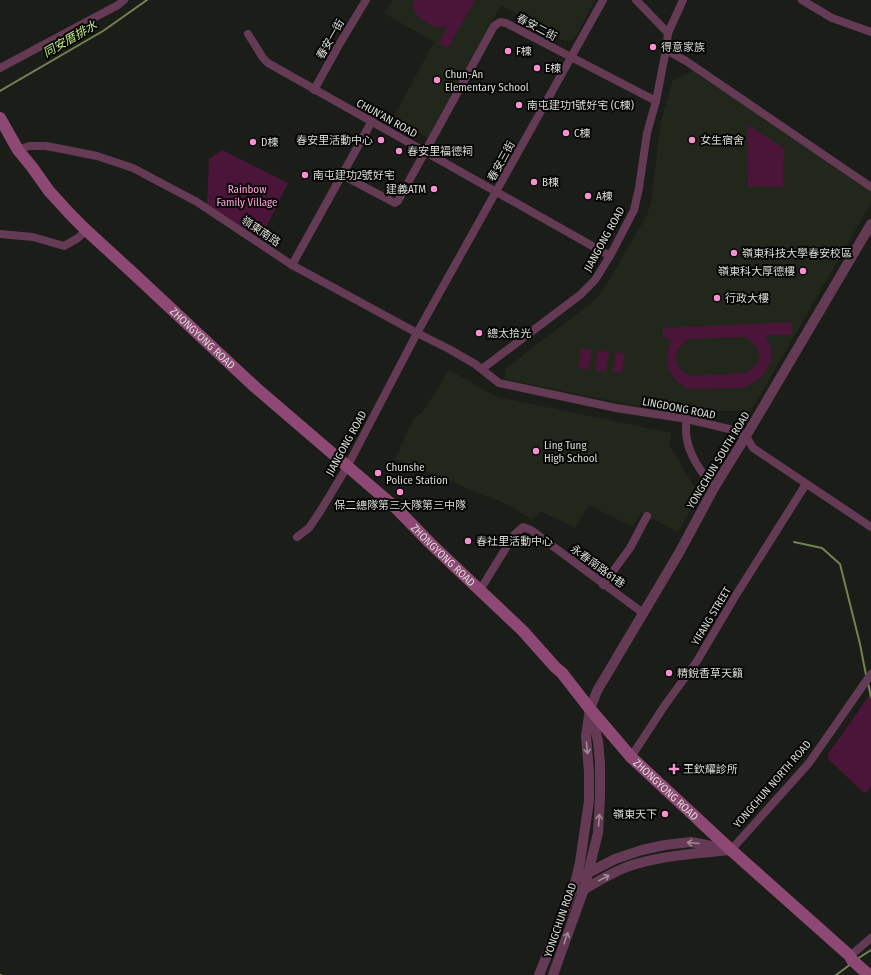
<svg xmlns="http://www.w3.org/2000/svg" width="871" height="975" viewBox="0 0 871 975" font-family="'Fira Sans Condensed','Noto Sans TC',sans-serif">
	<rect width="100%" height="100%" fill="#1b1d18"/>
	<g fill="#22271c">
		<polygon points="393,0 595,0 574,40 564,41 501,5 428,138 393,118 434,42 384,13"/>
		<polygon points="693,71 871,189 871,203 751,411 677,411 625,404 505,379 505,369 596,299 603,290 647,215 651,202 661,121 673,80"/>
		<polygon points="449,370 497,397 672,433 669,444 699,495 678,532 641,513 633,527 589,505 575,528 540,511 532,520 509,505 395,459 414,418 423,412"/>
	</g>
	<g fill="#4b1439" fill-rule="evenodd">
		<path d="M415 0H475L448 48 439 43 448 26C437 31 419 21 414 10 414 8 414 5 413 3Z"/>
		<polygon points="747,125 784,148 783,187 748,186"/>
		<polygon points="222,150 288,183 260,239 207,205 209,159"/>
		<path d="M792 322V335H765L770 344 772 358 766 371 758 380 751 384 742 388 688 389 677 382 672 375 667 364 668 349 672 339 663 338V328ZM745 337C762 345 765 365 745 373L691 376C670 367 672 351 689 339Z"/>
		<polygon points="581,348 592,350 589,370 578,368"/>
		<polygon points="598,350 609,352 606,372 595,370"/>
		<polygon points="616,352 625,354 622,373 613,371"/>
		<polygon points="871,693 871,786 867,792 864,793 828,759 828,754"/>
	</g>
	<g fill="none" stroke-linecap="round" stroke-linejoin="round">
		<g stroke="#718352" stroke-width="2">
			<polyline points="0,91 103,31 147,0"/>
			<polyline points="794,542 822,548 840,564 860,644 866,675"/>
			<polyline points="868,683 871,697"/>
			<polyline points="857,959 871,950"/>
			<polyline points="0,975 1,975"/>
			<polyline points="836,975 851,964"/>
		</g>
		<g stroke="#653a54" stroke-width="8">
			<polyline points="636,0 668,33"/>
			<polyline points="802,0 832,18 871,32"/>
			<polyline points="248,34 263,58 268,63 610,256"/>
			<polyline points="666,50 686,61 871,187"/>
			<polyline points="0,68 118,5 124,0"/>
			<polyline points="314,90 340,43 366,0"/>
			<polyline points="18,150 29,146 46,146 62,149 97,156 133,168 197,202 292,265 417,333 449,349 475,364 499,383 616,408 687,419 729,429 746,436 753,448 871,527"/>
			<polyline points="342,175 395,203 398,201 494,26 500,22 506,23 571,57 656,101"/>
			<polyline points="0,234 33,237 64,246 78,238 86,230"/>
			<polyline points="292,265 372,121"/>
			<polyline points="482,369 580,295 595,280 610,256 634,210 639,188 647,133 656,101 666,50 668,33 683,0"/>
			<path d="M687 419C686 423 686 427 686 432 687 453 701 472 714 488"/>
			<polyline points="297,537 309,528 321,510 347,467 417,333 603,0"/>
			<polyline points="603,585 630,548 647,516"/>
			<polyline points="480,590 514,535 523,527 531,530 643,613"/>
			<polyline points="631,757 665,705 697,661 736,595 806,484"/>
			<polyline points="731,850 809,763 871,674"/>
			<polyline points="850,956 871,938"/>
		</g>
		<g stroke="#653a54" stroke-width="10">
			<polyline points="584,875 615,859 642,850 665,845 691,842 722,848"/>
			<path d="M581 891C599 881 617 869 636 864 667 855 700 853 731 850"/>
			<polyline points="539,975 570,897 576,880 580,862 589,801 589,772 586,736 590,709 597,691 679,553 714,488 746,436 871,224"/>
			<polyline points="553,975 584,889 598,833 600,798 600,763 598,741 591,713"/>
		</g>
		<path stroke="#8d4974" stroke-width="12" id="s1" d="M0 118 18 150 32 167 49 191 70 214 86 230 134 274 255 387 396 508 430 543 523 631 555 667 562 673 590 709 631 757 731 850 850 956 852 960 869 975"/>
	</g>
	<defs><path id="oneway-shaft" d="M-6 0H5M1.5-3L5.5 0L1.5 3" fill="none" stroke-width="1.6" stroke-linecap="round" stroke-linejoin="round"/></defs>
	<g stroke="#9f8a95">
		<use href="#oneway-shaft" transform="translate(587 748) rotate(85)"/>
		<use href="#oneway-shaft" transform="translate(599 820) rotate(-86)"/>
		<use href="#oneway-shaft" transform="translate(693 843) rotate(-175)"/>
		<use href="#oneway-shaft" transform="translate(604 878) rotate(-27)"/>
		<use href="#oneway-shaft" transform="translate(566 938) rotate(-71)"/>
	</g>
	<g fill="#f690cf" stroke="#060705" stroke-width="1.5">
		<circle cx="653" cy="47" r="4"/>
		<circle cx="508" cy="51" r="4"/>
		<circle cx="537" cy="68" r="4"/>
		<circle cx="437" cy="80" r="4"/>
		<circle cx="519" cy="105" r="4"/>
		<circle cx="566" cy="133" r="4"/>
		<circle cx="381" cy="140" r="4"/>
		<circle cx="692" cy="140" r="4"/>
		<circle cx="253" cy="142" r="4"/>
		<circle cx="399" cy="151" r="4"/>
		<circle cx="305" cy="175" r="4"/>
		<circle cx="534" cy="182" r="4"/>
		<circle cx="434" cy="189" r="4"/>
		<circle cx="588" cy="196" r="4"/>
		<circle cx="734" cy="253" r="4"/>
		<circle cx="803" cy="271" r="4"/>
		<circle cx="717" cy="298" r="4"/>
		<circle cx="479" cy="333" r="4"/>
		<circle cx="536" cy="451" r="4"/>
		<circle cx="378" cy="473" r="4"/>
		<circle cx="400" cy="492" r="4"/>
		<circle cx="468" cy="541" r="4"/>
		<circle cx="669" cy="673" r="4"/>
		<path d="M672 763h4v4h4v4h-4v4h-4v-4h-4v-4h4z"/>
		<circle cx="665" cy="814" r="4"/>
	</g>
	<g text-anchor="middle" stroke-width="4" stroke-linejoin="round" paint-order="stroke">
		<g font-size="11" fill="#d9dbd6" stroke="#060705">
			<text transform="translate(537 27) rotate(28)" y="4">春安二街</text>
			<text transform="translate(330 39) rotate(-60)" y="4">春安一街</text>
			<text transform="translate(387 118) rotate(29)" y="4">CHUN’AN ROAD</text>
			<text transform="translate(501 161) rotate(-61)" y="4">春安三街</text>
			<text transform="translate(261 231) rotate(34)" y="4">嶺東南路</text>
			<text transform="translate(604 239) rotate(-61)" y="4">JIANGONG ROAD</text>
			<text dy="4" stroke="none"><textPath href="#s1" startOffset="301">ZHONGYONG ROAD</textPath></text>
			<text transform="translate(679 408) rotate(11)" y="4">LINGDONG ROAD</text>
			<text transform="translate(346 443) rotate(-61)" y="4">JIANGONG ROAD</text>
			<text transform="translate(718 460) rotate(-59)" y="4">YONGCHUN SOUTH ROAD</text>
			<text dy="4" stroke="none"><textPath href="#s1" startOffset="625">ZHONGYONG ROAD</textPath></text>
			<text transform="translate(598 566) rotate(36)" y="4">永春南路61巷</text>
			<text transform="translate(711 616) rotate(-59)" y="4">YIFANG STREET</text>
			<text transform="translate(772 784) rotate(-49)" y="4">YONGCHUN NORTH ROAD</text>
			<text dy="4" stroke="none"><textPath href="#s1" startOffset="949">ZHONGYONG ROAD</textPath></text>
			<text transform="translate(560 920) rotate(-71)" y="4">YONGCHUN ROAD</text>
		</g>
		<g font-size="11" fill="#d9dbd6" stroke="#060705" text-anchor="start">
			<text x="661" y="51">得意家族</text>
			<text x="516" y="55">F棟</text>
			<text x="545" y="72">E棟</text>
			<text x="445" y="78">Chun-An<tspan x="445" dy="13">Elementary School</tspan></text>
			<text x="527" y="109">南屯建功1號好宅 (C棟)</text>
			<text x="574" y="137">C棟</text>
			<text x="373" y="144" text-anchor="end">春安里活動中心</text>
			<text x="700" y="144">女生宿舍</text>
			<text x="261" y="146">D棟</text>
			<text x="407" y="155">春安里福德祠</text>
			<text x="313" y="179">南屯建功2號好宅</text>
			<text x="542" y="186">B棟</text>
			<text x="426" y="193" text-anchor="end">建義ATM</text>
			<text x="596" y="200">A棟</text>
			<text x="742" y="257">嶺東科技大學春安校區</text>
			<text x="795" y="275" text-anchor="end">嶺東科大厚德樓</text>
			<text x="725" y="302">行政大樓</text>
			<text x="487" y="337">總太拾光</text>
			<text x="544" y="449">Ling Tung<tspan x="544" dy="13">High School</tspan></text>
			<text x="386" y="471">Chunshe<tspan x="386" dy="13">Police Station</tspan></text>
			<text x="400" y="509" text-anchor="middle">保二總隊第三大隊第三中隊</text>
			<text x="476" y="545">春社里活動中心</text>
			<text x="677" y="677">精銳香草天籟</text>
			<text x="683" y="773">王欽耀診所</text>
			<text x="657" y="818" text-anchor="end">嶺東天下</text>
		</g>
		<g font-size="11" fill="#ffa3db" stroke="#060705">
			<text x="247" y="193">Rainbow<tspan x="247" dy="13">Family Village</tspan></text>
		</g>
		<g font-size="12" font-style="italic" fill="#c0e88b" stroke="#060705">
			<text transform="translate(70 39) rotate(-30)" y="4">同安厝排水</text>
		</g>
	</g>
</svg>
